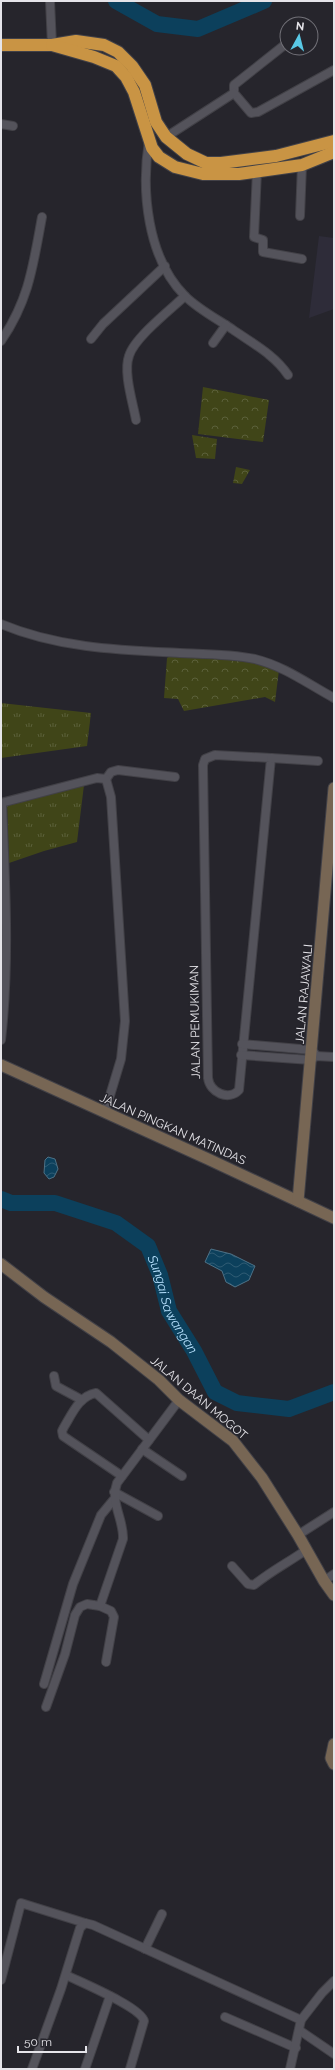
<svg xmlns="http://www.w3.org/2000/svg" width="335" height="2070" viewBox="0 0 335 2070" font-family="Raleway,sans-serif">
	<defs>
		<pattern id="grass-tufts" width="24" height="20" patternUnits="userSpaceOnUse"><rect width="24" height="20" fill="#404518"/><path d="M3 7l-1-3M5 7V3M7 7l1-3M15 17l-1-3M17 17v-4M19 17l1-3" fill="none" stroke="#5b603a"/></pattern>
		<pattern id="park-crowns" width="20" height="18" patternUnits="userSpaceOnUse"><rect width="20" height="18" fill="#404518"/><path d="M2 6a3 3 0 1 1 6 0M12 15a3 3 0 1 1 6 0" fill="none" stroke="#5b603a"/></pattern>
		<pattern id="water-waves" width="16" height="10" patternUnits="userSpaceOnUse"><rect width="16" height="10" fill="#0c405c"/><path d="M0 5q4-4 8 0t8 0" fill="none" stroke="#2f5b73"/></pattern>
	</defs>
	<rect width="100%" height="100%" fill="#26252c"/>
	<polygon fill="#2e2c39" points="319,236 334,238 334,309 309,318"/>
	<g fill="url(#grass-tufts)">
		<polygon points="1,703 91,713 87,746 1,758"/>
		<polygon points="84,785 77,842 44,851 9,863 7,804"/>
	</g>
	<g fill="url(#park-crowns)">
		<polygon points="203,387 269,400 263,442 198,434"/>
		<polygon points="192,435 217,439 215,459 196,458"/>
		<polygon points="236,467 250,470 242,484 233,483"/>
		<polygon points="171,655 253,661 279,670 275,702 265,697 184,711 178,699 164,698 167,658"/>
	</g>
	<g fill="url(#water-waves)" stroke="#4d7186">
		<polygon points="48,1157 55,1159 58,1169 54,1177 49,1179 44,1173 45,1160"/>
		<polygon points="211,1249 231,1254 255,1266 249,1280 235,1287 226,1282 222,1271 205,1262"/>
	</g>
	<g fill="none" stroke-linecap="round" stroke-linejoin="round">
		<g stroke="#0c405c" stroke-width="16">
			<polyline points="116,1 157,24 198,29 264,1"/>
			<path id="s1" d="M1 1199 11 1203H55L116 1223 148 1246 160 1275 169 1311 194 1351 215 1392 237 1403 289 1409 334 1392"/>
		</g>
		<g stroke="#424147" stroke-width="10">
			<g id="street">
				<polyline points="50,1 52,45"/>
				<polyline points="287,43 234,85 234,93 251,113 258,112 334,70"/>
				<polyline points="1,124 13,126"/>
				<polyline points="166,137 234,93"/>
				<path d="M149 141C141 190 147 258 185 296 198 309 217 319 232 329 252 343 275 355 288 375"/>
				<polyline points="257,171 254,237 263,240 263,252 302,259"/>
				<polyline points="300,216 302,165"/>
				<polyline points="91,339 103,324 165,266"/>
				<path d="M1 341C29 300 33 266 42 217"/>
				<polyline points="213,343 226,325"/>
				<path d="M136 420C133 403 123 372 129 356 134 338 171 309 185 296"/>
				<path d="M1 624C58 648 119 650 180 653 205 654 231 654 255 659 284 666 308 684 334 698"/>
				<path d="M215 755 271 758 239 1090C229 1101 210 1093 208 1078L203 765 205 759Z"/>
				<polyline points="271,758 318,761"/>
				<polyline points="106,779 111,772 118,770 175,777"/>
				<polyline points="1,803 97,778 106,779 111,797 125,1021 121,1059 105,1112"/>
				<path d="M1 1040C10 961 5 881 2 803"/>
				<polyline points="242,1044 312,1050 315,1054"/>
				<polyline points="241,1055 311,1060 316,1056 334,1057"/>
				<polyline points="54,1376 56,1386 82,1400"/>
				<polyline points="142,1449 182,1476"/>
				<path d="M122 1476 63 1436 62 1431 64 1427C72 1414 79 1396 96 1393L149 1440"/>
				<polyline points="114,1492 158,1516"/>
				<polyline points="298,1535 334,1512"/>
				<path d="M232 1566 248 1584 254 1585C271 1571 289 1562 306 1550"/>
				<polyline points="324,1581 334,1574"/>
				<polyline points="100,1606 111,1611 114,1617 106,1662"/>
				<polyline points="44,1684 73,1584 101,1515 115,1498"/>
				<path d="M46 1707 65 1654 75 1615 80 1607 87 1604 100 1606 123 1539C124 1520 110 1503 117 1483L179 1400"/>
				<polyline points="145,1949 162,1914"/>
				<path d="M66 1975C80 1982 141 2007 144 2021L130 2069"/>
				<polyline points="1,1980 21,1903 85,1923"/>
				<polyline points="225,2017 296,2048"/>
				<polyline points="299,2030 334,2054"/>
				<polyline points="32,2069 61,1989 80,1928 85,1923 93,1925 301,2020"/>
				<polyline points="85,2069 110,1996"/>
				<polyline points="290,2069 301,2020 322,1993 334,1981"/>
			</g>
		</g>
		<g stroke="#424147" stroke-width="13">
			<g id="secondary">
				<polyline points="1,1065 208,1159 334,1218"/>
				<polyline points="298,1201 334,788"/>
				<polyline points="1,1264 44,1297 111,1342 159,1380 179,1400 233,1441 262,1478 298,1535 324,1581 334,1595"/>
				<polyline points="334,1744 331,1758 334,1764"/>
			</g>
		</g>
		<g stroke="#424147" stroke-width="14">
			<g id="highway">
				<polyline points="1,45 52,45 76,41 104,45 118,52 132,66 145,85 156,122 166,137 187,154 206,163 221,163 276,156 334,141"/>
				<polyline points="52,45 94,57 116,66 126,77 134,92 152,148 159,157 175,167 203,174 239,174 302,165 334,152"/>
			</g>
		</g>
		<use href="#street" stroke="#54535b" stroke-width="8"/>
		<use href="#secondary" stroke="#776654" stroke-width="11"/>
		<use href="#highway" stroke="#c99444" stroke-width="12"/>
	</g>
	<g text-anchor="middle" stroke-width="3" stroke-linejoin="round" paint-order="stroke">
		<g font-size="12" fill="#e5e4e9" stroke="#26252c">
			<text transform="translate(304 994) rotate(-85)" y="4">JALAN RAJAWALI</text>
			<text transform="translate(195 1022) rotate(-91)" y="4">JALAN PEMUKIMAN</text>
			<text transform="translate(173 1129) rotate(24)" y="4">JALAN PINGKAN MATINDAS</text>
			<text transform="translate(199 1398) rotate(40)" y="4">JALAN DAAN MOGOT</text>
		</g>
		<g font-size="13" font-style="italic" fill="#b3ddfa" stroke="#26252c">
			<text dy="5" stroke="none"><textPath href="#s1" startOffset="222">Sungai Sawangan</textPath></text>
		</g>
	</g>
	<rect width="335" height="2070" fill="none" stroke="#e5e4e9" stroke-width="4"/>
	<g transform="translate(299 36) rotate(7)"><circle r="19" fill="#26252c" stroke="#727178"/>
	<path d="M0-3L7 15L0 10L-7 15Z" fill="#59c8e5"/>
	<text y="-6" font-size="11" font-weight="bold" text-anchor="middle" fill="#e5e4e9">N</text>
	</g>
	<path d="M18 2046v6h68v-6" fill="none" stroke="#e5e4e9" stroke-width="2"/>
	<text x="24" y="2046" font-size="12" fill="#e5e4e9" stroke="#26252c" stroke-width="3" paint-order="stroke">50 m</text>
</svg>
